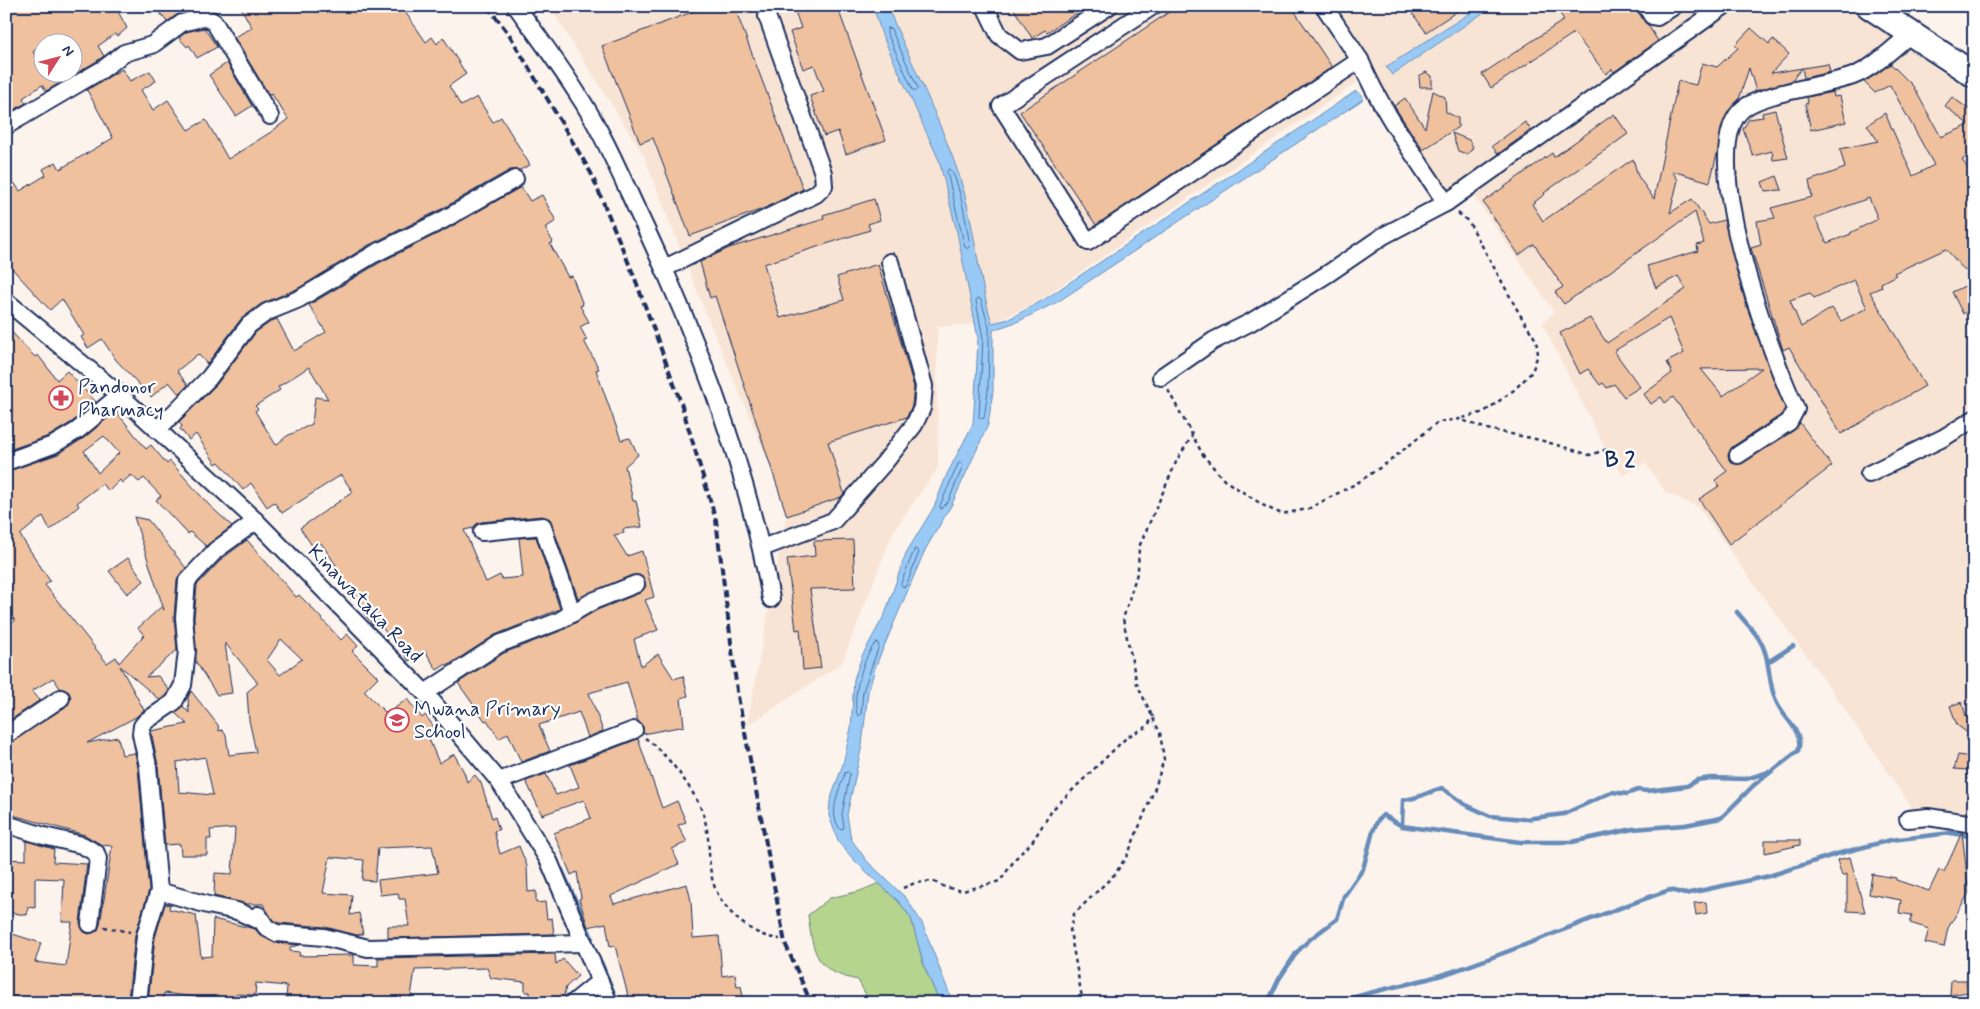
<svg xmlns="http://www.w3.org/2000/svg" width="1980" height="1009" viewBox="0 0 1980 1009" font-family="Mynerve,sans-serif">
	<rect width="100%" height="100%" fill="#fcf3ec"/>
	<filter id="ink" filterUnits="userSpaceOnUse"><feTurbulence type="fractalNoise" baseFrequency=".02" numOctaves="2"/><feDisplacementMap in="SourceGraphic" scale="10" xChannelSelector="R" yChannelSelector="G"/><feConvolveMatrix kernelMatrix="1 2 1 2 8 2 1 2 1" color-interpolation-filters="sRGB"/></filter>
	<g filter="url(#ink)">
		<polygon fill="#f8e4d5" points="549,6 1845,6 1974,93 1974,826 1926,828 1830,688 1698,507 1666,493 1645,463 1623,476 1605,448 1542,323 1554,312 1465,183 1446,196 1369,74 1037,302 996,322 937,327 938,468 894,530 842,663 747,726 788,507 706,314 643,154"/>
		<path fill="#b5d48e" stroke="#688276" d="M879 883 899 902 911 918 924 966 940 1003H858L866 995 858 980C816 972 813 954 808 915L830 898 860 891Z"/>
		<g fill="#99caf6" stroke="#678cb9">
			<path d="M873 6H887C911 62 939 117 959 175 975 223 977 275 992 323L1009 319 1045 299 1356 91 1363 96 1362 100 1344 112 1059 301 1019 321 993 330V391L988 425 952 504 925 550 876 665 868 692 862 745 847 815 851 839 867 861 906 898 922 923 953 1003H940L924 966 911 918 899 902 856 862 839 843 829 816 830 801 843 764 851 728 854 679 862 656 885 614 906 553 934 507 947 474 973 424 976 380 978 338 957 232 939 160 882 35Z"/>
			<polygon points="1481,6 1493,6 1392,75 1386,67"/>
		</g>
		<g fill="none" stroke-linecap="round" stroke-linejoin="round">
			<g stroke="#4d6d9b" stroke-width="1">
				<polygon points="888,28 891,29 918,88 916,91 913,90 887,33"/>
				<path d="M949 169C959 174 968 233 970 247L968 249 965 247 947 172Z"/>
				<polygon points="978,298 981,300 989,327 989,343 988,391 984,418 981,419 979,417 983,338 976,301"/>
				<polygon points="959,463 962,463 963,466 948,502 941,509 940,506"/>
				<polygon points="915,549 919,552 906,586 903,587 901,584"/>
				<path d="M877 642 879 646 863 691 861 714 858 716C850 701 864 652 877 642Z"/>
				<path d="M848 772 850 774 842 814 844 828 841 830C827 814 839 791 845 773Z"/>
			</g>
			<g stroke="#678cb9" stroke-width="4.5">
				<polyline points="1768,662 1793,646"/>
				<path d="M1402 826 1403 800C1418 799 1428 792 1442 788L1464 804 1490 816 1525 819 1564 814 1612 792 1627 794 1638 790 1647 791 1687 786 1697 780 1711 778 1746 779 1769 772"/>
				<polyline points="562,870 592,938"/>
				<polyline points="601,962 618,1003"/>
				<path d="M1268 1002 1279 979 1297 952 1309 940 1337 919 1344 896 1363 869 1373 831 1378 820 1383 815 1402 826 1520 842H1572L1633 829 1685 825 1721 818 1754 785 1798 751C1805 731 1783 719 1776 701 1767 681 1771 657 1759 639 1753 629 1744 621 1737 612"/>
				<path d="M1337 1003C1373 989 1412 985 1448 973 1523 948 1595 915 1670 890L1685 894 1769 876 1833 855 1891 840 1951 833 1974 837"/>
			</g>
		</g>
		<g fill="#efc19e" stroke="#1b2f5e" fill-rule="evenodd">
			<path d="M6 6H115L127 28 118 36 115 34 98 46 104 56 97 61 46 91 42 85 23 98 26 103 6 114ZM42 42H72V72H52L49 75 42 72V66L33 52Z"/>
			<polygon points="155,6 216,6 212,9 202,7 179,13 167,22"/>
			<polygon points="240,6 401,6 426,42 432,37 437,44 443,37 466,74 449,86 461,106 477,97 493,122 501,117 530,165 520,170 510,170 438,211 369,245 299,288 261,304 241,319 207,364 198,354 177,371 188,385 179,394 169,382 151,397 116,360 102,339 88,348 81,337 84,335 62,299 50,310 6,262 6,171 20,191 46,175 43,169 56,162 60,169 113,138 87,90 122,69 130,81 150,71 156,81 141,90 153,110 168,100 188,130 206,120 228,159 271,132 288,119 271,93 269,95 234,37 252,28"/>
			<polygon points="708,6 734,6 803,189 765,208 690,236 653,138 640,143 602,46"/>
			<polygon points="793,6 837,6 886,140 846,154 838,131 824,136 810,96 824,91 814,65 803,69 790,32 801,28"/>
			<polygon points="1012,6 1088,6 1047,32 1045,30 1032,38"/>
			<polygon points="1178,6 1291,6 1332,67 1096,225 1020,112"/>
			<polygon points="1407,6 1465,6 1426,32"/>
			<polygon points="1568,6 1636,6 1658,41 1614,72 1612,69 1606,74 1574,33 1491,88 1482,74 1564,20 1559,12"/>
			<polygon points="204,28 217,47 197,58 189,45 187,47 179,38 186,32"/>
			<path d="M1751 28 1769 44 1773 39 1789 54 1771 73 1828 64 1830 72 1804 78 1802 68 1791 81 1756 91 1749 68 1739 99 1722 125 1718 150 1710 182 1672 171 1678 180 1670 213 1692 199 1709 224 1724 220 1746 305 1785 408 1781 415 1732 447 1728 455 1729 460 1734 464 1743 463 1794 430 1800 423 1832 466 1729 544 1699 499 1719 486 1715 480 1727 471 1673 397 1665 403 1661 397 1651 404 1644 394 1672 373 1667 362 1684 353 1669 318 1614 351 1640 387 1624 397 1614 384 1607 388 1603 383 1600 385 1588 369 1580 374 1560 333 1590 318 1607 343 1686 289 1678 276 1656 288 1647 266 1698 251 1697 245 1704 243 1695 212 1564 304 1555 292 1563 287 1534 244 1519 255 1483 202 1552 153 1554 157 1614 114 1628 134 1544 193 1545 194 1532 204 1543 221 1633 159 1638 176 1654 199 1678 81 1696 85 1702 63 1717 67 1738 48 1735 45ZM1762 368 1723 396 1701 369Z"/>
			<polygon points="227,63 252,106 236,116 209,75"/>
			<path d="M1891 64 1913 86 1941 137 1969 125 1945 106 1952 97 1974 113V152L1962 160 1974 177V264L1965 271 1946 249 1894 273 1896 275 1881 283 1882 287 1870 292 1925 386 1841 434 1789 347 1783 350 1751 248 1761 245 1757 221 1775 218 1771 208 1812 197 1809 181 1845 168 1840 149 1878 141 1867 125 1885 113 1913 176 1934 165 1890 85 1875 93 1864 82ZM1869 198 1878 219 1850 233 1851 234 1827 243 1815 218ZM1854 280 1867 308 1841 321 1832 308 1801 327 1790 300 1810 293 1814 298Z"/>
			<polygon points="1426,72 1432,76 1432,87 1420,87 1419,76"/>
			<polygon points="1433,91 1445,97 1446,112 1458,118 1458,127 1423,150 1394,106 1405,98 1425,128"/>
			<polygon points="1833,92 1834,97 1840,96 1846,122 1811,130 1805,104 1808,103 1807,97"/>
			<polygon points="1775,110 1788,158 1773,160 1772,151 1753,156 1743,129 1749,119 1763,117 1762,113"/>
			<polygon points="1525,122 1531,130 1498,154 1492,146"/>
			<polygon points="1452,133 1469,140 1473,147 1470,152 1467,154 1458,151"/>
			<polygon points="1777,176 1782,190 1765,191 1762,182"/>
			<path d="M521 187 530 201 542 195 556 221 545 228 553 242 550 244 568 277 572 276 583 305 580 306 589 322 580 327 587 340 584 341 599 369 596 370 621 440 630 438 638 455 625 466 633 501H636L642 527 623 529 624 533 614 535 627 556 642 551 654 597 645 600 658 630 634 639 641 666 658 654 674 679 683 676 688 696 681 698 684 726 643 734V727L638 721 627 682 589 693 603 731 588 737 579 712 539 725 550 751 521 762 508 733 499 739 487 720 485 721 458 683 504 653 563 630 597 610 640 593 646 586 643 577 632 575 578 598 550 519 542 516 481 522 473 528 464 530 486 582 500 575 502 579 523 577 519 538 536 537 560 609 495 635 447 666 446 664 437 670 425 651 409 661 393 637 390 638 378 622 373 625 363 612 365 610 333 567 336 565 321 543 313 547 300 528 353 492 341 475 282 513 274 502 267 507 251 483 243 490 219 462 216 464 196 434 189 440 180 429 182 426 179 422 217 384 256 332 272 321 277 319 294 351 326 332 309 305 379 263 447 229ZM309 367 328 399 315 397 312 424 287 436 276 445 255 411 258 409 255 406 280 390 278 387Z"/>
			<polygon points="874,199 880,220 868,224 870,230 764,264 780,318 844,300 837,277 878,264 914,387 912,405 907,417 828,442 844,493 841,497 787,516 715,296 710,298 700,262 729,248 824,219 823,215"/>
			<polygon points="1967,285 1974,299 1974,306 1963,314 1952,292"/>
			<polygon points="6,326 35,357 38,355 57,380 67,371 96,402 72,422 49,436 6,451"/>
			<path d="M116 411 146 449 151 445 167 464 170 461 209 505 232 526 206 546 190 532 188 534 156 500 161 496 144 478 139 482 131 475 122 483 120 480 109 491 102 484 77 503 79 506 50 530 43 516 20 535 50 581 45 585 107 663 116 657 119 663 144 635 138 628 162 606 164 610 134 517 148 520 186 568 177 580 174 617 177 650 146 677 158 676 169 690 166 695 160 700 120 666 144 710 136 717 87 743 118 737 122 755 135 753 138 768 149 890 135 935 128 999 105 995 104 1001 64 1003V1000L6 996V932L41 943 35 962 66 966 72 922H62L64 879 35 878V908L28 907 27 915 6 912V859L26 860V841L54 849 53 862 87 864 80 923 84 932 89 934 98 930 100 925 112 846 102 845 85 835 9 814 6 745 67 706 71 698 69 692 60 688 53 678 32 691 40 700 9 721 6 718V627L15 621 6 607V472L58 454 84 438ZM104 436 119 453 98 473 84 451Z"/>
			<path d="M247 540 296 597 299 595 310 606 341 640 347 634 358 646 352 651 378 677 364 691 387 714 407 699 422 718 425 715 438 732 429 739 439 763 454 754 464 772 467 782 475 775 481 783 492 818 495 817 499 830 494 831 500 854 519 846 527 866 528 892 536 891V903L545 902 547 919 552 918 554 934 388 938V926H409L405 899H399L398 893 380 895 378 880 438 873 432 846 378 848 375 881 362 880 364 860 330 857 323 893 352 895 350 915 359 913 363 934 357 935 325 927 279 923 273 920 263 904H246L214 896 215 873 232 874 235 828 210 830 211 839H207V855H181L180 844 165 845 158 765 151 731 187 724 175 713 183 706 189 713 188 697 191 691 218 725 219 731 222 730 226 735 229 755 256 752 249 720 247 692 258 683 225 643 232 693 217 695 196 662 194 618 197 585 223 558ZM281 639 302 659 280 675 267 660ZM205 757 213 795 179 792 177 762Z"/>
			<polygon points="853,540 855,588 810,589 821,668 803,670 800,629 796,630 787,559 815,556 814,541"/>
			<polygon points="128,558 144,581 127,594 109,571"/>
			<polygon points="1962,702 1966,716 1974,722 1974,728 1969,734 1957,725 1950,706"/>
			<polygon points="638,739 662,808 677,801 686,822 678,825 687,842 672,849 679,864 611,896 614,904 687,884 691,901 693,938 719,936 722,976 735,974 737,987 741,986 744,1003 630,1003 615,946 610,947 606,923 588,927 579,899 581,898 577,872 571,875 554,833 591,818 584,800 542,815 526,781 546,774 556,795 579,787 570,765"/>
			<polygon points="1958,755 1970,757 1967,770 1954,769"/>
			<polygon points="1962,832 1969,893 1948,928 1944,947 1925,943 1929,929 1910,923 1912,915 1899,913 1901,900 1869,894 1872,874 1896,878 1896,880 1929,891 1939,870 1944,872"/>
			<polygon points="1765,840 1800,840 1800,845 1765,853"/>
			<polygon points="1850,857 1854,872 1865,912 1847,911 1847,874 1842,876 1837,860"/>
			<polygon points="1706,902 1707,913 1696,915 1694,903"/>
			<polygon points="165,904 170,905 169,909 196,915 201,957 212,956 213,919 255,929 261,936 275,943 300,945 290,947 290,951 300,952 299,956 354,955 354,965 378,966 378,958 555,954 556,964 563,959 578,976 566,987 562,1003 530,995 530,992 525,992 525,982 491,978 487,968 415,970 410,1003 288,1003 289,999 286,999 287,986 256,983 255,995 235,994 234,1003 194,1003 195,997 164,993 163,1003 148,1003 155,938"/>
			<polygon points="1951,980 1966,980 1968,992 1950,995"/>
		</g>
		<g fill="none" stroke-linecap="round" stroke-linejoin="round">
			<g stroke="#1b2f5e" stroke-width="20">
				<g id="minor">
					<path d="M516 6C537 35 558 63 577 93 601 129 619 171 637 210 695 332 748 466 771 599"/>
					<polyline points="985,6 999,35 1020,51 1047,46 1109,6"/>
					<polyline points="1153,6 1001,106 1088,242 1360,60 1324,6"/>
					<polyline points="1646,6 1652,16 1657,17 1674,6"/>
					<polyline points="6,126 103,69 124,53 152,45 182,23 205,17 214,22 270,116"/>
					<polyline points="1446,203 1724,6"/>
					<polyline points="665,268 816,194 824,186 823,173 767,16"/>
					<polyline points="6,301 120,395 256,521 425,693 499,781 549,861 609,1003"/>
					<path d="M1161 377 1213 341 1251 322 1329 273 1383 236 1446 203C1416 157 1381 111 1360 60"/>
					<polyline points="157,430 209,378 249,325 267,312 299,299 374,254 443,220 515,179"/>
					<path d="M1738 455 1789 422 1796 409C1773 359 1692 147 1744 108 1765 92 1825 86 1853 76 1874 68 1893 48 1911 34"/>
					<polyline points="6,462 53,445 78,430 120,395"/>
					<polyline points="1869,474 1943,438 1974,419"/>
					<path d="M482 532 543 526C551 556 564 583 572 614"/>
					<polyline points="762,548 833,521 885,462 914,425 922,408 924,386 890,262"/>
					<polyline points="425,693 499,644 559,621 593,601 636,584"/>
					<polyline points="6,735 61,698"/>
					<polyline points="499,781 634,730"/>
					<polyline points="1908,819 1928,817 1974,824"/>
					<polyline points="6,824 44,836 82,845 96,853 98,859 90,924"/>
					<polyline points="159,891 208,905 237,911 255,919 258,915 266,927 276,933 324,937 368,948 584,943"/>
					<polyline points="138,1003 145,936 159,891 148,766 141,734 142,726 146,721 174,702 183,685 187,651 184,618 187,581 216,550 256,521"/>
					<polyline points="573,1003 600,981"/>
				</g>
			</g>
			<g stroke="#1b2f5e" stroke-width="28">
				<polyline id="highway" points="1869,6 1974,75"/>
			</g>
			<g stroke="#1b2f5e" stroke-width="2.5" stroke-dasharray="4 4" stroke-linecap="butt">
				<polyline points="1458,213 1469,222 1519,313 1536,340 1538,354 1532,372 1514,390 1484,412 1459,419"/>
				<polyline points="1168,390 1203,455 1224,480 1266,507 1282,514 1308,509 1357,483 1387,463 1438,422 1459,419 1487,429 1540,440 1590,455 1608,449"/>
				<path d="M645 738C665 751 698 794 704 817 711 839 707 862 713 882 721 910 752 937 780 939"/>
				<polyline points="903,888 915,883 932,881 945,887 963,891 1000,881 1016,858 1032,842 1053,809 1127,737 1148,726 1153,715"/>
				<polyline points="104,927 130,932"/>
				<polyline points="1083,1003 1070,931 1074,914 1115,874 1128,854 1155,788 1164,759 1160,733 1137,684 1123,619 1138,570 1139,547 1177,460 1192,436"/>
			</g>
			<use href="#minor" stroke="#fff" stroke-width="16"/>
			<use href="#highway" stroke="#fff" stroke-width="24"/>
			<polyline stroke="#1b2f5e" stroke-width="4" stroke-dasharray="8 4" stroke-linecap="butt" points="487,6 509,34 591,173 634,276 681,403 716,520 737,691 785,943 811,1003"/>
		</g>
	</g>
	<defs>
		<g id="pharmacy-ring" transform="scale(1.25)"><circle r="9.5" fill="#fff" stroke="#d1495b" stroke-width="1.5"/><path d="M-2-6h4v4h4v4h-4v4h-4v-4h-4v-4h4Z" fill="#d1495b"/></g>
		<g id="school-ring" transform="scale(1.25)"><circle r="9.5" fill="#fff" stroke="#d1495b" stroke-width="1.5"/><path d="M0-5L7-2L0 1L-7-2ZM-4 1L0 2.5L4 1V4Q0 6-4 4Z" fill="#d1495b"/></g>
	</defs>
	<g fill-rule="evenodd">
		<use href="#pharmacy-ring" x="61" y="398"/>
		<use href="#school-ring" x="397" y="720"/>
	</g>
	<g text-anchor="middle" stroke-width="4.5" stroke-linejoin="round" paint-order="stroke">
		<g font-size="20" fill="#1b2f5e" stroke="#fff" text-anchor="start">
			<text x="78" y="393">Pandonor<tspan x="78" dy="23">Pharmacy</tspan></text>
			<text x="414" y="715">Mwana Primary<tspan x="414" dy="23">School</tspan></text>
		</g>
		<g font-size="20" fill="#1b2f5e" stroke="#fff">
			<text transform="translate(366 603) rotate(46)" y="7">Kinawataka Road</text>
		</g>
		<g font-size="22" font-weight="bold" fill="#1b2f5e" stroke="#fff">
			<text x="1620" y="467">B 2</text>
		</g>
	</g>
	<rect width="1980" height="1009" fill="none" stroke="#fff" stroke-width="25"/>
	<rect x="12" y="12" width="1955" height="984" fill="none" stroke="#1b2f5e" stroke-width="2" filter="url(#ink)"/>
	<g transform="translate(58 58) rotate(54)"><circle r="24" fill="#ffffff" stroke="#a4acbf"/>
	<path d="M0-4L9 19L0 12L-9 19Z" fill="#d1495b"/>
	<text y="-8" font-size="14" font-weight="bold" text-anchor="middle" fill="#1b2f5e">N</text>
	</g>
</svg>
